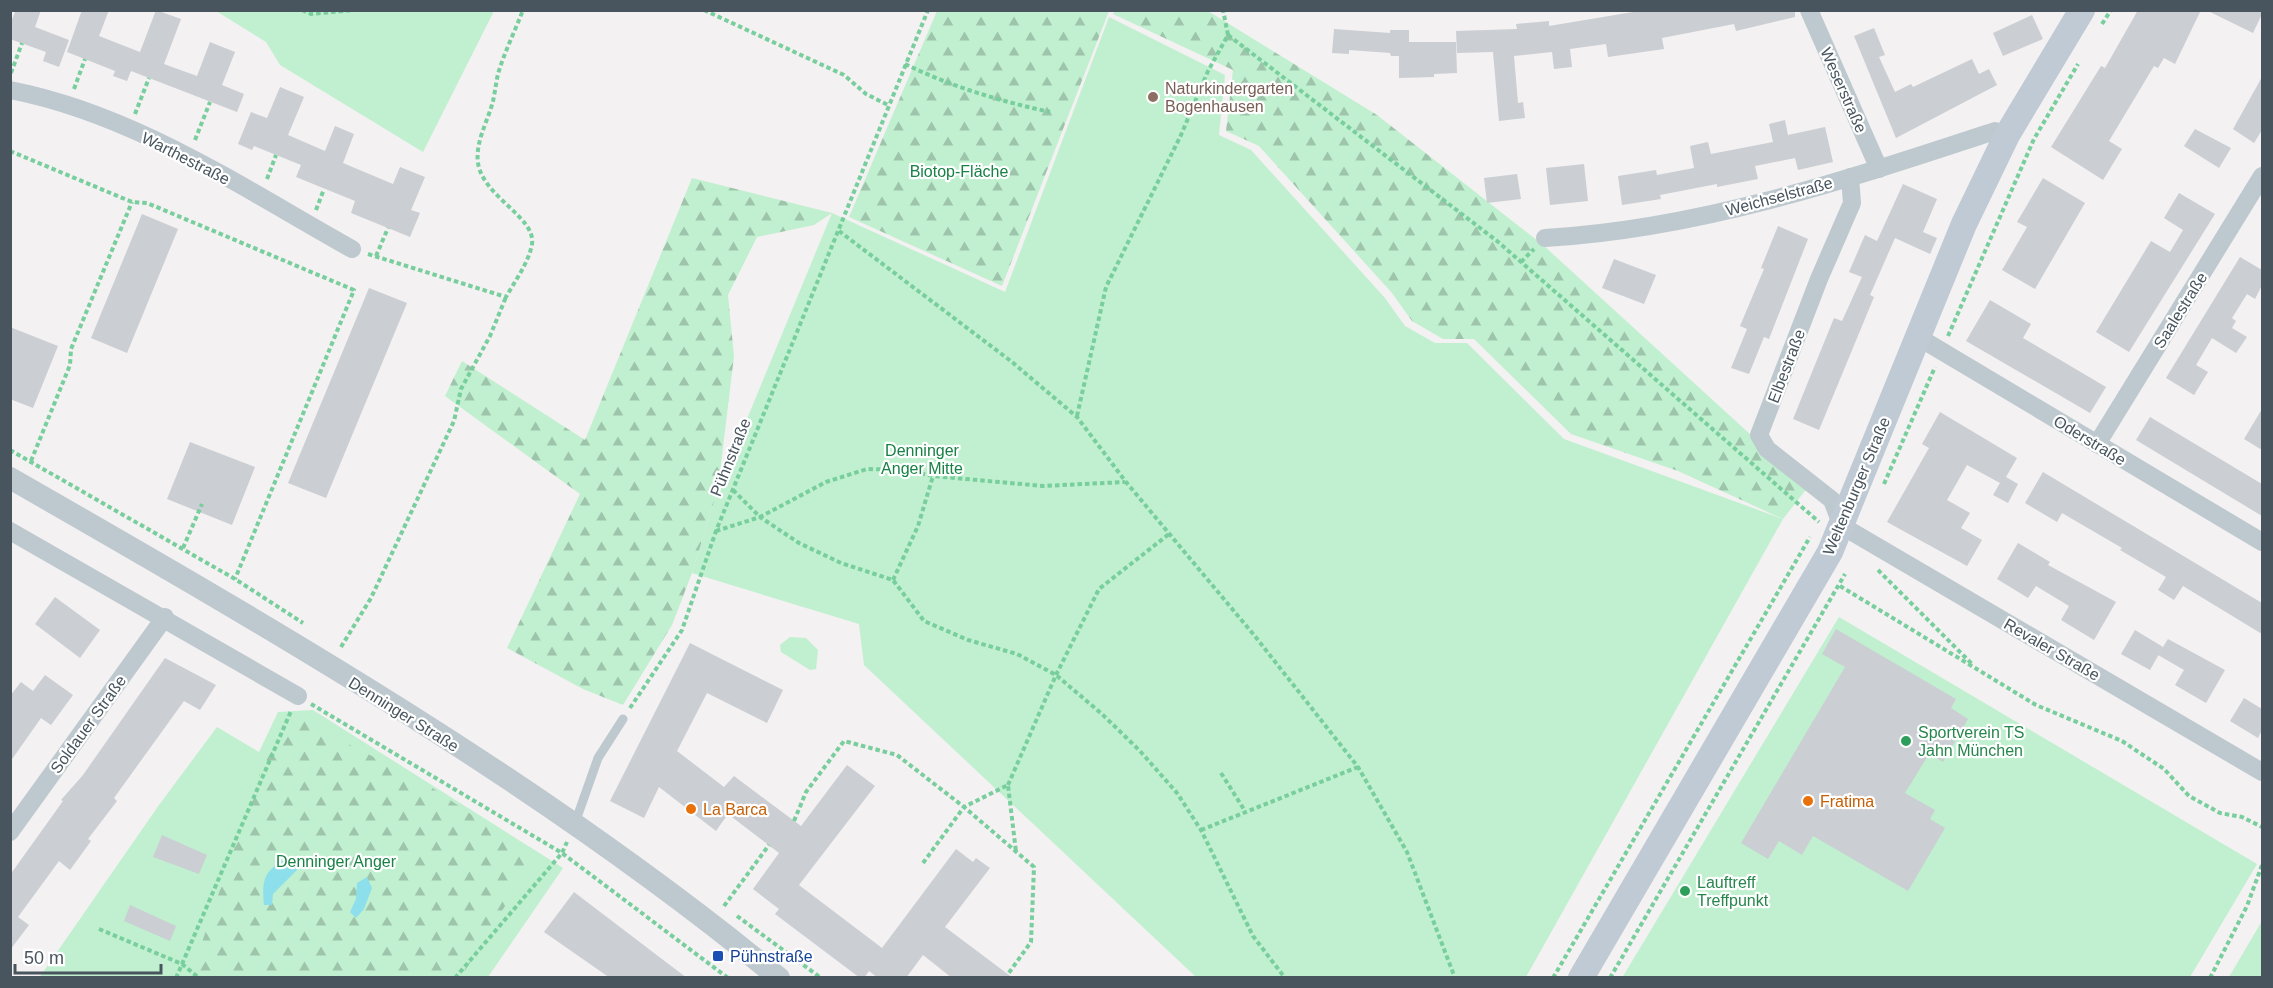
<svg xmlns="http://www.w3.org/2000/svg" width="2273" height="988" viewBox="0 0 2273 988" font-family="Arial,sans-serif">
	<defs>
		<pattern id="forest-firs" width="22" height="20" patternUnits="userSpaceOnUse" patternTransform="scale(1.5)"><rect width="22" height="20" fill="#c0f0cf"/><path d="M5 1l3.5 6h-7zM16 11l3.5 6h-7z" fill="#9ec5ab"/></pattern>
	</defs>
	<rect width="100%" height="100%" fill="#f3f1f1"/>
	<g fill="#c0f0cf">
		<polygon points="216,11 494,11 423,152 280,65 266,42"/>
		<polygon points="1109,17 1225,75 1219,135 1251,150 1385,298 1405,326 1435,343 1467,343 1564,439 1783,519 1526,977 1196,977 864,665 859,624 692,573 718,489 832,213 1005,292"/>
		<polygon points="1839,617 2257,864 2190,977 1622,978"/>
		<polygon points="790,637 806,638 818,650 816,669 810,670 781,652 780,645"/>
		<polygon points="313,710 563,868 488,977 39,978 159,805 217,727 259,752 278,712"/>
		<polygon points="2262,921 2262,977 2229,977"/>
	</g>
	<g fill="url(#forest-firs)">
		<polygon points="1115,10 1208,11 1377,115 1543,245 1808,487 1783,519 1678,471 1571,434 1474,339 1443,339 1412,321 1392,293 1259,146 1226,131 1233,70 1113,14"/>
		<polygon points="937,11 1109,11 1002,286 849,217"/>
		<polygon points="692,178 832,213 814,225 757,237 728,295 734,356 718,489 692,573 672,625 623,705 583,689 507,648 580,494 445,396 462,361 585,440"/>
		<polygon points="302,720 428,785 525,851 528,869 461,977 185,978 198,954 274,732"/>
	</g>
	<g fill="#8ddfec">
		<path d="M285 860 299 868 273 894 272 905H264C262 881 263 871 285 860Z"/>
		<polygon points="367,877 372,888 364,909 356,918 350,912 356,899 357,883"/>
	</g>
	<g fill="#cbced3">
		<polygon points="16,10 41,10 35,27 69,40 59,67 43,61 46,52 10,39 10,24"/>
		<polygon points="82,10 109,10 99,36 140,52 156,10 181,19 164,64 197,76 210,42 235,52 222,85 244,94 237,112 131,71 127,81 113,76 115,71 67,52"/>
		<polygon points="1645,10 1795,10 1795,17 1736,31 1734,24 1662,38 1664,49 1608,57 1606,44 1570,49 1572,67 1554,69 1552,52 1514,56 1518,103 1523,102 1525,118 1499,121 1493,52 1457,53 1456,31 1517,29 1516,24 1549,21 1549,26"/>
		<polygon points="2138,10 2201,10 2175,64 2164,58 2158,68 2154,66 2109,141 2122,149 2103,180 2051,147 2101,66 2105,68"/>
		<polygon points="2206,10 2262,10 2262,14 2253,33"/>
		<polygon points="2032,15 2043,39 2003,56 1993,33"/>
		<polygon points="1874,28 1885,55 1879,57 1895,92 1911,84 1913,87 1972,59 1979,74 1989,69 1997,85 1896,138 1854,36"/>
		<polygon points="1334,29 1390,33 1390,30 1409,30 1409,42 1456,42 1457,73 1434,74 1434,77 1399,78 1399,56 1391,56 1390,53 1349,50 1349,54 1332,53"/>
		<polygon points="2262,77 2262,130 2254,143 2233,129"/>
		<polygon points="280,87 304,97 288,135 325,151 335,126 354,134 343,163 393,184 400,167 425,177 411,210 420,213 410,237 351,213 355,201 296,177 301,165 254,146 252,150 238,144 251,112 267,118"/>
		<polygon points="1785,120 1788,135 1825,127 1833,162 1798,170 1795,158 1755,166 1758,179 1717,187 1717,184 1660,195 1661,199 1622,205 1618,176 1656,170 1657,175 1694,168 1690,146 1708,142 1711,154 1773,142 1769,124"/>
		<polygon points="2195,129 2231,148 2219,168 2184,146"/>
		<polygon points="1584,164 1588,201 1550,205 1546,168"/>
		<polygon points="1517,174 1521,199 1487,203 1484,178"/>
		<polygon points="2043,178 2085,203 2035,289 2002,270 2027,227 2017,222"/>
		<polygon points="1903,184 1937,199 1923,232 1937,238 1930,254 1895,238 1870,295 1874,297 1819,430 1793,419 1834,318 1842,321 1862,277 1849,272 1865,235 1877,241"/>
		<polygon points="2179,193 2215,214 2129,352 2096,332 2151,241 2170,252 2183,230 2164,218"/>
		<polygon points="142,214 178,229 127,353 91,338"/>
		<polygon points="1778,226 1808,239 1769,339 1764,337 1749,374 1731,368 1747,329 1740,326 1764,269 1761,268"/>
		<polygon points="2240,257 2262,270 2262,285 2255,299 2247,294 2232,318 2236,321 2232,328 2247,337 2236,353 2212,338 2196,365 2208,372 2194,395 2166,378"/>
		<polygon points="1614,259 1656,275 1644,304 1602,288"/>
		<polygon points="369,288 407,303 326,498 288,483"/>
		<polygon points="1990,300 2031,324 2023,338 2106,387 2090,413 1966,341"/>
		<polygon points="10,327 58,346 33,408 10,399"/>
		<polygon points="2262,409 2262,450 2244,439"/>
		<polygon points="1940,412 2017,458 2006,477 2018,484 2008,503 1993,495 2000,483 1967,465 1947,500 1970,513 1961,528 1982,540 1967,566 1887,522 1929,448 1922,444"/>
		<polygon points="2150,417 2262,484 2262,516 2136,440"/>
		<polygon points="190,442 255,467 232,525 167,499"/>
		<polygon points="2043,472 2262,603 2262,634 2183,586 2174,600 2158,590 2166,577 2120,550 2122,548 2062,513 2057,522 2025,503"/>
		<polygon points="2018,543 2050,562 2048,565 2116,602 2094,640 2061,620 2069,606 2036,586 2028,598 1997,579"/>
		<polygon points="55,597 100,630 80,658 35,624"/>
		<polygon points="1836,629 1956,699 1951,708 1968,719 1943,762 1929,754 1905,793 1935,810 1930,819 1945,828 1908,891 1813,836 1802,855 1779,841 1768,859 1741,843 1845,667 1822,654"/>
		<polygon points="2135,630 2163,647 2150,670 2121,654"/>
		<polygon points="2168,639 2225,670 2206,703 2175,685 2184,670 2158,655"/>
		<polygon points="690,643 783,690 767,723 707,693 677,751 724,787 734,776 801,826 847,765 875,786 799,885 882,948 956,849 973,862 976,858 990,868 945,927 1013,978 952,978 923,955 906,978 878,978 869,971 864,978 860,978 775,914 779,909 753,889 779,853 728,814 716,831 659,787 644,818 610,801"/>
		<polygon points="165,658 216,685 200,710 184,701 114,798 117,801 88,839 91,841 70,870 59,861 18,917 29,925 10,950 10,875 63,801 61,800 83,775"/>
		<polygon points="45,675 73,695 51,725 41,718 10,762 10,696 21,682 33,691"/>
		<polygon points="2244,698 2262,709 2262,730 2258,738 2230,721"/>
		<polygon points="162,835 207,855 199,874 153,857"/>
		<polygon points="574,892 654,953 687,978 610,978 544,932"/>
		<polygon points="130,905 176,926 170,941 124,921"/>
	</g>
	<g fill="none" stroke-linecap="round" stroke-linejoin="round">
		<g stroke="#78ce9d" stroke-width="4" stroke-dasharray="4.5 3" stroke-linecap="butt">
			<polyline points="302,10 311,14 354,10"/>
			<polyline points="704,10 844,75 866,94 888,105"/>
			<polyline points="2102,24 2111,10"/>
			<polyline points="1228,35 1497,241 1819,522"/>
			<path d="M905 64C952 87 1000 101 1050 112"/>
			<polyline points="11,73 22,43"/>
			<polyline points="74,89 85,59"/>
			<polyline points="135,114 149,78"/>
			<polyline points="195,140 210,102"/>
			<polyline points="10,151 132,202 147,203 354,290 235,579"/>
			<polyline points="267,179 276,155"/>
			<polyline points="316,210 324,189"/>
			<polyline points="839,231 1012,362 1077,417 1126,482 1254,635 1358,767 1407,852 1455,978"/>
			<path d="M368 254 506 297C515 281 529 262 532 244 536 217 483 197 478 163 475 142 488 121 493 101 495 92 496 83 498 74 504 53 515 31 523 10"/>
			<polyline points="376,256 388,228"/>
			<polyline points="1521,262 1534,249"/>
			<polyline points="1948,336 2034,139 2078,64"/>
			<polyline points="1077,416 1106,287 1181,135 1208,71 1228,35 1223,10"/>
			<polyline points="10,450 235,579 303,623"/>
			<polyline points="31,461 70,365 71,349 132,202"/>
			<polyline points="1884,484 1935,367"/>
			<polyline points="733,490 760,517 826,482 867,469 905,470 933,476 1043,486 1125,482"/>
			<polyline points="716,531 760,517 799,543 841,563 893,580 924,621 968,640 1017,654 1056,675 1102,714 1140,751 1177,793 1201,830 1253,936 1285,978"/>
			<polyline points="183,548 202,504"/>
			<polyline points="1878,570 1973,665"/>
			<polyline points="893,580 918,526 933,476"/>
			<polyline points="1840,586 2036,705 2122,741 2164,769 2189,796 2220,813 2242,817 2262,827"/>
			<polyline points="341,647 371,598 454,421 461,389 490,336 506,297"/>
			<polyline points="311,704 562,853 728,978"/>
			<polyline points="630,708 682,630 716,531 928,10"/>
			<polyline points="1221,773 1245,811"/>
			<polyline points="1008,785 1056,675 1099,589 1169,534"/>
			<polyline points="794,821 806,792 844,741 897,755 964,807 1008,785 1016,852"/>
			<polyline points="1201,830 1358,767"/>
			<polyline points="923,863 964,807 1034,867 1031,942 1008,974"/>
			<polyline points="724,906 769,845"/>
			<polyline points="737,916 821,978"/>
			<polyline points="99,929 182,964 199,978"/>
			<polyline points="176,978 291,711"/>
			<polyline points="455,978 562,853 567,842"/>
			<polyline points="1553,978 1810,537"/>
			<polyline points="1610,978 1845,574"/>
			<polyline points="2210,978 2247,906 2262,865"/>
		</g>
		<polyline stroke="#bec9cf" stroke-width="9" points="575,823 598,758 623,719"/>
		<g stroke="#bec9cf" stroke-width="18">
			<polyline points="1809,10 1879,169"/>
			<path d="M10 90C134 114 243 188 352 249"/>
			<polyline points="1850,177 1852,203 1819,279 1759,435 1767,449 1832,500 1842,526 2262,772"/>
			<path d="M1545 238C1700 229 1849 179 1995 131L2007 135"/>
			<polyline points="1918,337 2262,542"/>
			<polyline points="2097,444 2262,176"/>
			<polyline points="10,531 298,696"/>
			<polyline points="10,832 165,617"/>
		</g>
		<path stroke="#bec9cf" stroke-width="22" d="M10 478C275 630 543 784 779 978"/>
		<polyline stroke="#bfcad4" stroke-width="26" points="1581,978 1830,552 1964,224 2007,135 2082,10"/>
	</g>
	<circle fill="#8d6e63" stroke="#fff" stroke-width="2" cx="1153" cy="97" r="6"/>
	<g fill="#2e9e5b" stroke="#fff" stroke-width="2">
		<circle cx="1906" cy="741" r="6"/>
		<circle cx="1685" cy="891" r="6"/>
	</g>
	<g fill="#e8710a" stroke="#fff" stroke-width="2">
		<circle cx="1808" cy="801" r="6"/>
		<circle cx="691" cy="809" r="6"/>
	</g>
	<rect fill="#1a4fb4" stroke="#fff" stroke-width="2" x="712" y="950" width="12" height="12" rx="3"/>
	<g text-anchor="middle" stroke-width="4.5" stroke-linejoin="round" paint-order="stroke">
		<g font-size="16" fill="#785e54" stroke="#fff" text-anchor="start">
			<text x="1165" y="94">Naturkindergarten<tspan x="1165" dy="18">Bogenhausen</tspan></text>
		</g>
		<g font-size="16" fill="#48555e" stroke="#fff">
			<text transform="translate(1844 90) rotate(66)" y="6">Weserstraße</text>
			<text transform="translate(186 158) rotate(27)" y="6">Warthestraße</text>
			<text transform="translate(1779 196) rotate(-15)" y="6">Weichselstraße</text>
			<text transform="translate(2180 310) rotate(-58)" y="6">Saalestraße</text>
			<text transform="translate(1786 366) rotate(-69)" y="6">Elbestraße</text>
			<text transform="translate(2090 440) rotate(31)" y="6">Oderstraße</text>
			<text transform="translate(730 457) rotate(-68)" y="6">Pühnstraße</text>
			<text transform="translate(1856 486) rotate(-67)" y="6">Weltenburger Straße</text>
			<text transform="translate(2052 649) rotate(30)" y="6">Revaler Straße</text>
			<text transform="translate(404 714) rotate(32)" y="6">Denninger Straße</text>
			<text transform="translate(88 724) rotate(-54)" y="6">Soldauer Straße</text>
		</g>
		<g font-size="16" fill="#188145" stroke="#fff">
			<text x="959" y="177">Biotop-Fläche</text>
			<text x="922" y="456">Denninger<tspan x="922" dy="18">Anger Mitte</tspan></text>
			<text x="336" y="867">Denninger Anger</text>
		</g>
		<g font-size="16" fill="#27864d" stroke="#fff" text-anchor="start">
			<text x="1918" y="738">Sportverein TS<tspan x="1918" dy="18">Jahn München</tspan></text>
			<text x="1697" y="888">Lauftreff<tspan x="1697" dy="18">Treffpunkt</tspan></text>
		</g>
		<g font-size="16" fill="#c56008" stroke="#fff" text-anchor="start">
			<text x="1820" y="807">Fratima</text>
			<text x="703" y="815">La Barca</text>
		</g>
		<g font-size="16" fill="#164399" stroke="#fff" text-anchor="start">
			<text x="730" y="962">Pühnstraße</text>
		</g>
	</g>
	<rect width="2273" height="988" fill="none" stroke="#48555e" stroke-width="24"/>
	<path d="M15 964v9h146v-9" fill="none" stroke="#48555e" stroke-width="3"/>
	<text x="24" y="964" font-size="18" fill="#48555e" stroke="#ffffff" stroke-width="4.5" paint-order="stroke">50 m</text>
</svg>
